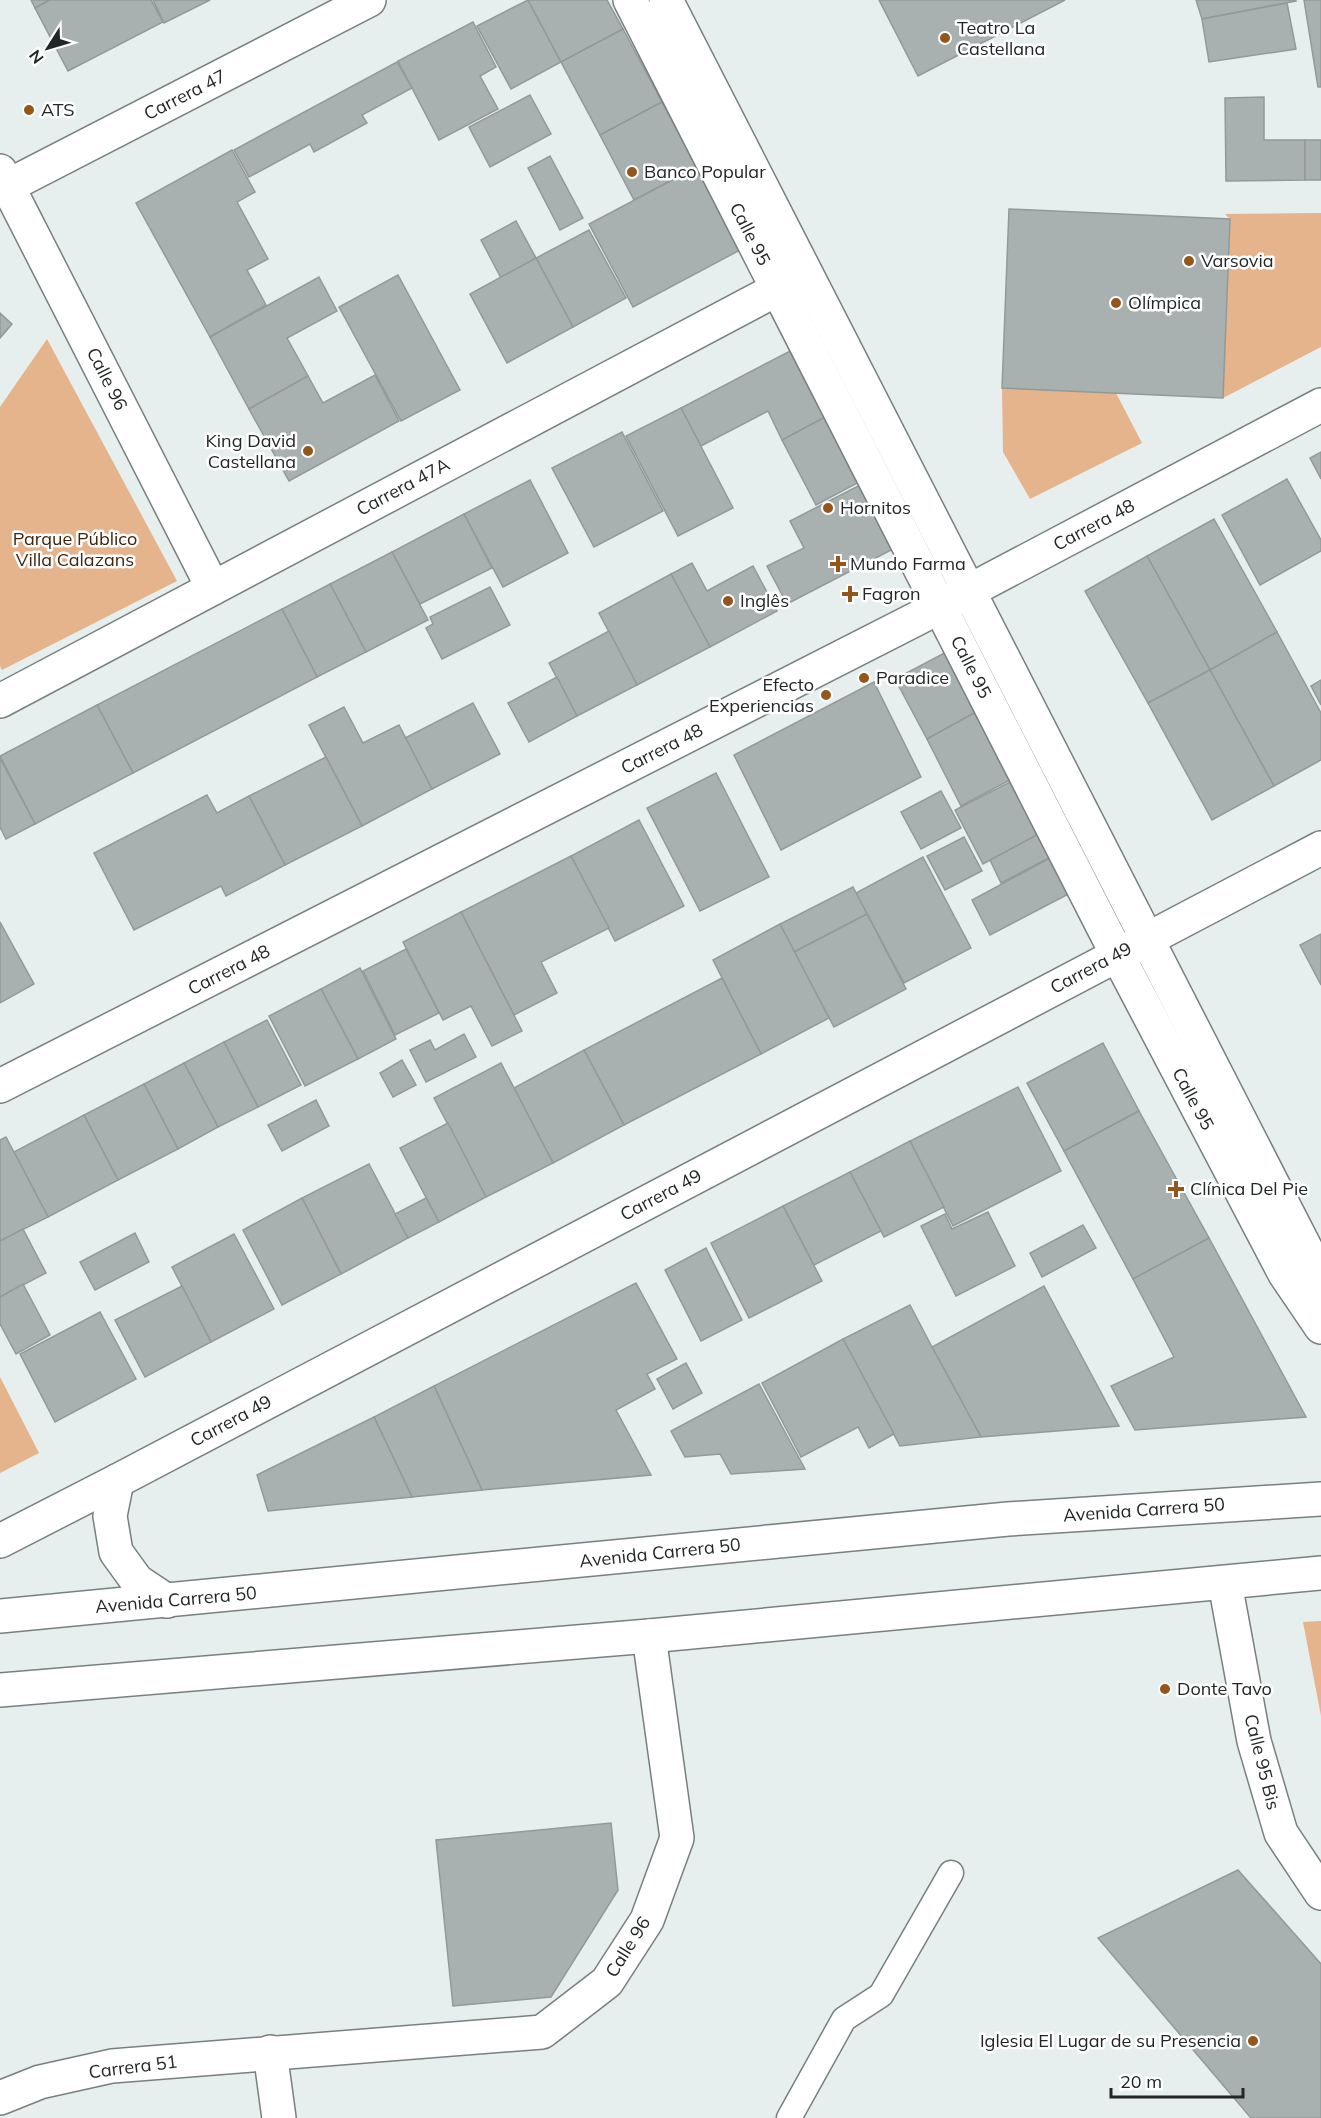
<svg xmlns="http://www.w3.org/2000/svg" width="1321" height="2118" viewBox="0 0 1321 2118" font-family="Mulish,sans-serif">
	<rect width="100%" height="100%" fill="#e7eeee"/>
	<g fill="#e5b38c">
		<polygon points="1321,213 1321,347 1223,398 1230,219 1225,214"/>
		<polygon points="47,339 177,581 2,670 0,666 0,407"/>
		<polygon points="1002,388 1116,393 1142,443 1030,499 1003,452"/>
		<polygon points="0,1377 39,1453 0,1473"/>
		<polygon points="1321,1621 1321,1716 1303,1622"/>
	</g>
	<g fill="#a9b0b0" stroke="#929999" stroke-width="1.5">
		<polygon points="31,0 50,0 35,8"/>
		<polygon points="50,0 151,0 163,22 68,71 35,8"/>
		<polygon points="153,0 210,0 164,23"/>
		<polygon points="528,0 561,62 511,89 477,26"/>
		<polygon points="528,0 607,0 623,29 561,62"/>
		<polygon points="879,0 1065,0 918,76"/>
		<polygon points="1196,0 1295,0 1296,1 1202,19"/>
		<polygon points="1304,0 1321,0 1321,87 1318,87"/>
		<polygon points="1287,3 1296,49 1209,62 1202,19"/>
		<polygon points="473,22 496,67 480,76 498,109 439,140 398,61"/>
		<polygon points="623,29 662,102 600,135 561,62"/>
		<polygon points="397,62 412,88 362,115 367,123 314,152 310,144 249,177 234,150"/>
		<polygon points="530,95 551,134 490,167 469,127"/>
		<polygon points="1264,97 1264,140 1305,140 1305,180 1226,181 1225,98"/>
		<polygon points="662,102 697,167 634,200 600,135"/>
		<rect x="1305" y="140" width="16" height="40"/>
		<polygon points="232,150 255,192 237,202 268,259 247,270 266,305 210,337 136,203"/>
		<polygon points="550,156 583,218 560,230 528,168"/>
		<polygon points="697,167 740,250 633,307 589,224"/>
		<polygon points="1009,209 1230,219 1223,398 1002,388"/>
		<polygon points="516,221 536,258 501,278 481,240"/>
		<polygon points="589,230 626,298 573,327 536,258"/>
		<polygon points="536,258 573,327 507,363 470,294"/>
		<polygon points="398,275 460,390 401,421 339,307"/>
		<polygon points="319,277 337,311 287,338 308,376 249,409 210,337"/>
		<polygon points="0,313 12,324 0,338"/>
		<polygon points="794,349 829,415 782,440 768,411 701,446 681,408"/>
		<polygon points="375,375 399,421 289,481 249,409 308,376 323,403"/>
		<polygon points="681,408 733,508 678,536 626,436"/>
		<polygon points="829,415 863,480 816,505 782,440"/>
		<polygon points="622,432 663,511 594,547 552,468"/>
		<polygon points="1321,452 1321,479 1310,458"/>
		<polygon points="1287,479 1321,540 1321,551 1260,585 1222,515"/>
		<polygon points="530,480 568,553 503,587 464,514"/>
		<polygon points="864,483 897,547 787,604 767,566 804,548 790,521"/>
		<polygon points="464,514 492,568 420,604 392,552"/>
		<polygon points="1214,519 1277,632 1210,670 1147,556"/>
		<polygon points="392,552 428,620 366,652 330,584"/>
		<polygon points="1147,556 1210,670 1148,703 1085,591"/>
		<polygon points="692,563 707,591 753,566 777,611 710,647 671,574"/>
		<polygon points="671,574 710,647 637,685 599,613"/>
		<polygon points="330,584 366,652 317,677 282,609"/>
		<polygon points="490,587 510,625 442,659 426,628 433,624 430,617"/>
		<polygon points="282,609 317,677 133,773 97,705"/>
		<polygon points="609,631 637,685 577,716 549,663"/>
		<polygon points="1277,632 1321,713 1321,760 1274,786 1210,670"/>
		<polygon points="954,648 985,707 927,739 895,679"/>
		<polygon points="1210,670 1274,786 1212,820 1148,703"/>
		<polygon points="557,677 577,716 529,742 508,703"/>
		<polygon points="1321,680 1321,705 1311,686"/>
		<polygon points="874,682 921,777 781,850 734,755"/>
		<polygon points="473,703 500,754 432,789 405,738"/>
		<polygon points="97,705 133,773 35,824 0,756"/>
		<polygon points="344,707 363,743 399,725 432,789 362,826 309,725"/>
		<polygon points="985,707 1021,774 961,806 927,739"/>
		<polygon points="326,757 362,826 285,865 249,796"/>
		<polygon points="0,758 35,824 6,839 0,827"/>
		<polygon points="716,773 769,877 700,911 647,808"/>
		<polygon points="1020,777 1048,829 983,864 955,810"/>
		<polygon points="941,791 961,828 921,849 901,812"/>
		<polygon points="207,795 217,813 249,796 285,865 226,896 221,886 134,930 94,853"/>
		<polygon points="639,820 684,906 615,941 571,856"/>
		<polygon points="1048,829 1060,852 1001,883 990,860"/>
		<polygon points="964,837 982,871 945,890 927,856"/>
		<polygon points="1063,851 1082,887 990,935 972,900"/>
		<polygon points="571,856 609,928 541,962 557,993 514,1015 461,912"/>
		<polygon points="923,857 971,948 904,983 856,893"/>
		<polygon points="853,887 867,914 794,952 780,924"/>
		<polygon points="461,912 522,1031 492,1046 471,1006 443,1020 403,942"/>
		<polygon points="867,914 906,989 834,1027 794,952"/>
		<polygon points="0,922 34,984 0,1003"/>
		<polygon points="780,924 829,1018 761,1054 713,960"/>
		<polygon points="1321,934 1321,985 1300,945"/>
		<polygon points="406,949 439,1013 395,1035 363,971"/>
		<polygon points="360,968 396,1039 358,1059 321,989"/>
		<polygon points="722,978 761,1054 624,1125 584,1050"/>
		<polygon points="321,989 358,1059 305,1086 269,1016"/>
		<polygon points="267,1020 301,1085 258,1107 224,1042"/>
		<polygon points="464,1034 476,1057 426,1082 410,1050 430,1040 435,1050"/>
		<polygon points="224,1042 258,1107 218,1127 184,1063"/>
		<polygon points="1103,1043 1139,1111 1064,1151 1027,1083"/>
		<polygon points="584,1050 624,1125 553,1163 514,1088"/>
		<polygon points="402,1060 416,1085 393,1097 380,1073"/>
		<polygon points="184,1063 218,1127 178,1149 144,1084"/>
		<polygon points="501,1063 553,1163 486,1197 434,1098"/>
		<polygon points="144,1084 178,1149 118,1180 84,1115"/>
		<polygon points="1018,1087 1061,1171 953,1226 910,1141"/>
		<polygon points="316,1100 329,1126 282,1151 268,1125"/>
		<polygon points="1139,1111 1209,1238 1133,1279 1064,1151"/>
		<polygon points="84,1115 118,1180 48,1217 14,1152"/>
		<polygon points="448,1123 486,1197 439,1222 400,1148"/>
		<polygon points="6,1137 48,1217 0,1241 0,1140"/>
		<polygon points="910,1141 944,1207 884,1237 850,1172"/>
		<polygon points="369,1164 408,1238 341,1274 302,1198"/>
		<polygon points="850,1172 881,1231 814,1265 783,1206"/>
		<polygon points="302,1198 341,1274 282,1305 243,1230"/>
		<polygon points="426,1198 439,1222 408,1238 395,1214"/>
		<polygon points="783,1206 822,1281 749,1318 711,1243"/>
		<polygon points="988,1212 1015,1266 956,1296 921,1226 945,1214 952,1229"/>
		<polygon points="1083,1225 1096,1248 1042,1277 1030,1253"/>
		<polygon points="23,1229 46,1273 0,1297 0,1241"/>
		<polygon points="135,1233 149,1262 95,1290 80,1262"/>
		<polygon points="234,1234 274,1309 211,1342 172,1267"/>
		<polygon points="1209,1238 1306,1417 1135,1430 1111,1386 1174,1357 1133,1279"/>
		<polygon points="706,1248 742,1320 701,1341 665,1270"/>
		<polygon points="636,1283 677,1359 647,1374 655,1389 616,1410 651,1475 482,1490 434,1386"/>
		<polygon points="23,1284 50,1335 16,1354 0,1324 0,1297"/>
		<polygon points="182,1286 211,1342 145,1377 115,1320"/>
		<polygon points="1044,1286 1119,1426 981,1437 932,1347"/>
		<polygon points="910,1305 932,1347 981,1437 900,1446 843,1339"/>
		<polygon points="100,1312 136,1379 55,1422 20,1354"/>
		<polygon points="843,1339 894,1434 869,1448 858,1427 801,1457 762,1383"/>
		<polygon points="686,1363 702,1393 673,1409 657,1379"/>
		<polygon points="759,1384 805,1469 731,1474 720,1454 685,1457 671,1431"/>
		<polygon points="434,1386 482,1490 412,1497 374,1417"/>
		<polygon points="374,1417 412,1497 268,1511 257,1475"/>
		<polygon points="611,1823 618,1890 551,1997 453,2006 436,1840"/>
		<polygon points="1238,1870 1321,1964 1321,2118 1251,2118 1098,1938"/>
	</g>
	<g fill="none" stroke-linecap="round" stroke-linejoin="round">
		<g stroke="#787f7f" stroke-width="27">
			<polyline id="lane" points="789,2118 844,2019 881,1995 951,1873"/>
		</g>
		<g stroke="#787f7f" stroke-width="36">
			<g id="street">
				<polyline points="0,171 213,588"/>
				<polyline points="8,186 369,0"/>
				<polyline points="0,701 802,276"/>
				<polyline points="0,1086 920,617 1321,405"/>
				<polyline points="0,1541 117,1481 1321,848"/>
				<polyline points="1225,1583 1254,1741 1281,1833 1321,1893"/>
				<polyline points="270,2052 279,2118"/>
				<polyline points="0,2098 40,2082 112,2066 542,2032 607,1982 647,1920 677,1838 649,1636"/>
			</g>
		</g>
		<g stroke="#787f7f" stroke-width="36">
			<g id="secondary">
				<polyline points="630,0 1117,954 1285,1274 1321,1327"/>
				<polyline points="666,0 1314,1265 1321,1282"/>
				<polyline points="117,1481 110,1516 116,1552 137,1581 167,1601"/>
				<polyline points="0,1616 1008,1519 1321,1499"/>
				<polyline points="0,1690 649,1636 1321,1573"/>
			</g>
		</g>
		<use href="#lane" stroke="#fff" stroke-width="24"/>
		<use href="#street" stroke="#fff" stroke-width="33"/>
		<use href="#secondary" stroke="#fff" stroke-width="33"/>
	</g>
	<g fill="#94561b" stroke="#fff" stroke-width="2">
		<circle cx="945" cy="38" r="6"/>
		<circle cx="29" cy="110" r="6"/>
		<circle cx="632" cy="172" r="6"/>
		<circle cx="1189" cy="261" r="6"/>
		<circle cx="1116" cy="303" r="6"/>
		<circle cx="308" cy="451" r="6"/>
		<circle cx="828" cy="508" r="6"/>
		<path d="M835 555h6v6h6v6h-6v6h-6v-6h-6v-6h6z"/>
		<path d="M847 585h6v6h6v6h-6v6h-6v-6h-6v-6h6z"/>
		<circle cx="728" cy="601" r="6"/>
		<circle cx="864" cy="678" r="6"/>
		<circle cx="826" cy="695" r="6"/>
		<path d="M1173 1180h6v6h6v6h-6v6h-6v-6h-6v-6h6z"/>
		<circle cx="1165" cy="1689" r="6"/>
		<circle cx="1253" cy="2041" r="6"/>
	</g>
	<g text-anchor="middle" stroke-width="5" stroke-linejoin="round" paint-order="stroke">
		<g font-size="18" fill="#232626" stroke="#fff" text-anchor="start">
			<text x="957" y="34">Teatro La<tspan x="957" dy="21">Castellana</tspan></text>
			<text x="41" y="116">ATS</text>
			<text x="644" y="178">Banco Popular</text>
			<text x="1201" y="267">Varsovia</text>
			<text x="1128" y="309">Olímpica</text>
			<text x="296" y="447" text-anchor="end">King David<tspan x="296" dy="21">Castellana</tspan></text>
			<text x="840" y="514">Hornitos</text>
			<text x="850" y="570">Mundo Farma</text>
			<text x="862" y="600">Fagron</text>
			<text x="740" y="607">Inglês</text>
			<text x="876" y="684">Paradice</text>
			<text x="814" y="691" text-anchor="end">Efecto<tspan x="814" dy="21">Experiencias</tspan></text>
			<text x="1190" y="1195">Clínica Del Pie</text>
			<text x="1177" y="1695">Donte Tavo</text>
			<text x="1241" y="2047" text-anchor="end">Iglesia El Lugar de su Presencia</text>
		</g>
		<g font-size="18" fill="#232626" stroke="#fff">
			<text transform="translate(185 95) rotate(-27)" y="6">Carrera 47</text>
			<text transform="translate(750 234) rotate(63)" y="6">Calle 95</text>
			<text transform="translate(107 379) rotate(63)" y="6">Calle 96</text>
			<text transform="translate(403 487) rotate(-28)" y="6">Carrera 47A</text>
			<text transform="translate(1094 525) rotate(-28)" y="6">Carrera 48</text>
			<text transform="translate(971 667) rotate(63)" y="6">Calle 95</text>
			<text transform="translate(662 749) rotate(-27)" y="6">Carrera 48</text>
			<text transform="translate(1091 968) rotate(-28)" y="6">Carrera 49</text>
			<text transform="translate(229 970) rotate(-27)" y="6">Carrera 48</text>
			<text transform="translate(1193 1099) rotate(62)" y="6">Calle 95</text>
			<text transform="translate(661 1195) rotate(-28)" y="6">Carrera 49</text>
			<text transform="translate(231 1421) rotate(-28)" y="6">Carrera 49</text>
			<text transform="translate(1144 1510) rotate(-4)" y="6">Avenida Carrera 50</text>
			<text transform="translate(660 1553) rotate(-6)" y="6">Avenida Carrera 50</text>
			<text transform="translate(176 1600) rotate(-5)" y="6">Avenida Carrera 50</text>
			<text transform="translate(1262 1762) rotate(76)" y="6">Calle 95 Bis</text>
			<text transform="translate(628 1947) rotate(-58)" y="6">Calle 96</text>
			<text transform="translate(133 2067) rotate(-7)" y="6">Carrera 51</text>
		</g>
		<g font-size="18" fill="#41240a" stroke="#fff">
			<text x="75" y="545">Parque Público<tspan x="75" dy="21">Villa Calazans</tspan></text>
		</g>
	</g>
	<g transform="translate(48 48) rotate(233)" stroke="#ffffff" stroke-width="4.5" paint-order="stroke">
	<path d="M0-4.5L10 22L0 15L-10 22Z" fill="#232626"/>
	<text y="-9" font-size="16" font-weight="bold" text-anchor="middle" fill="#232626">N</text>
	</g>
	<path d="M1111 2088v9h132v-9" fill="none" stroke="#232626" stroke-width="3"/>
	<text x="1120" y="2088" font-size="18" fill="#232626" stroke="#ffffff" stroke-width="4.5" paint-order="stroke">20 m</text>
</svg>
